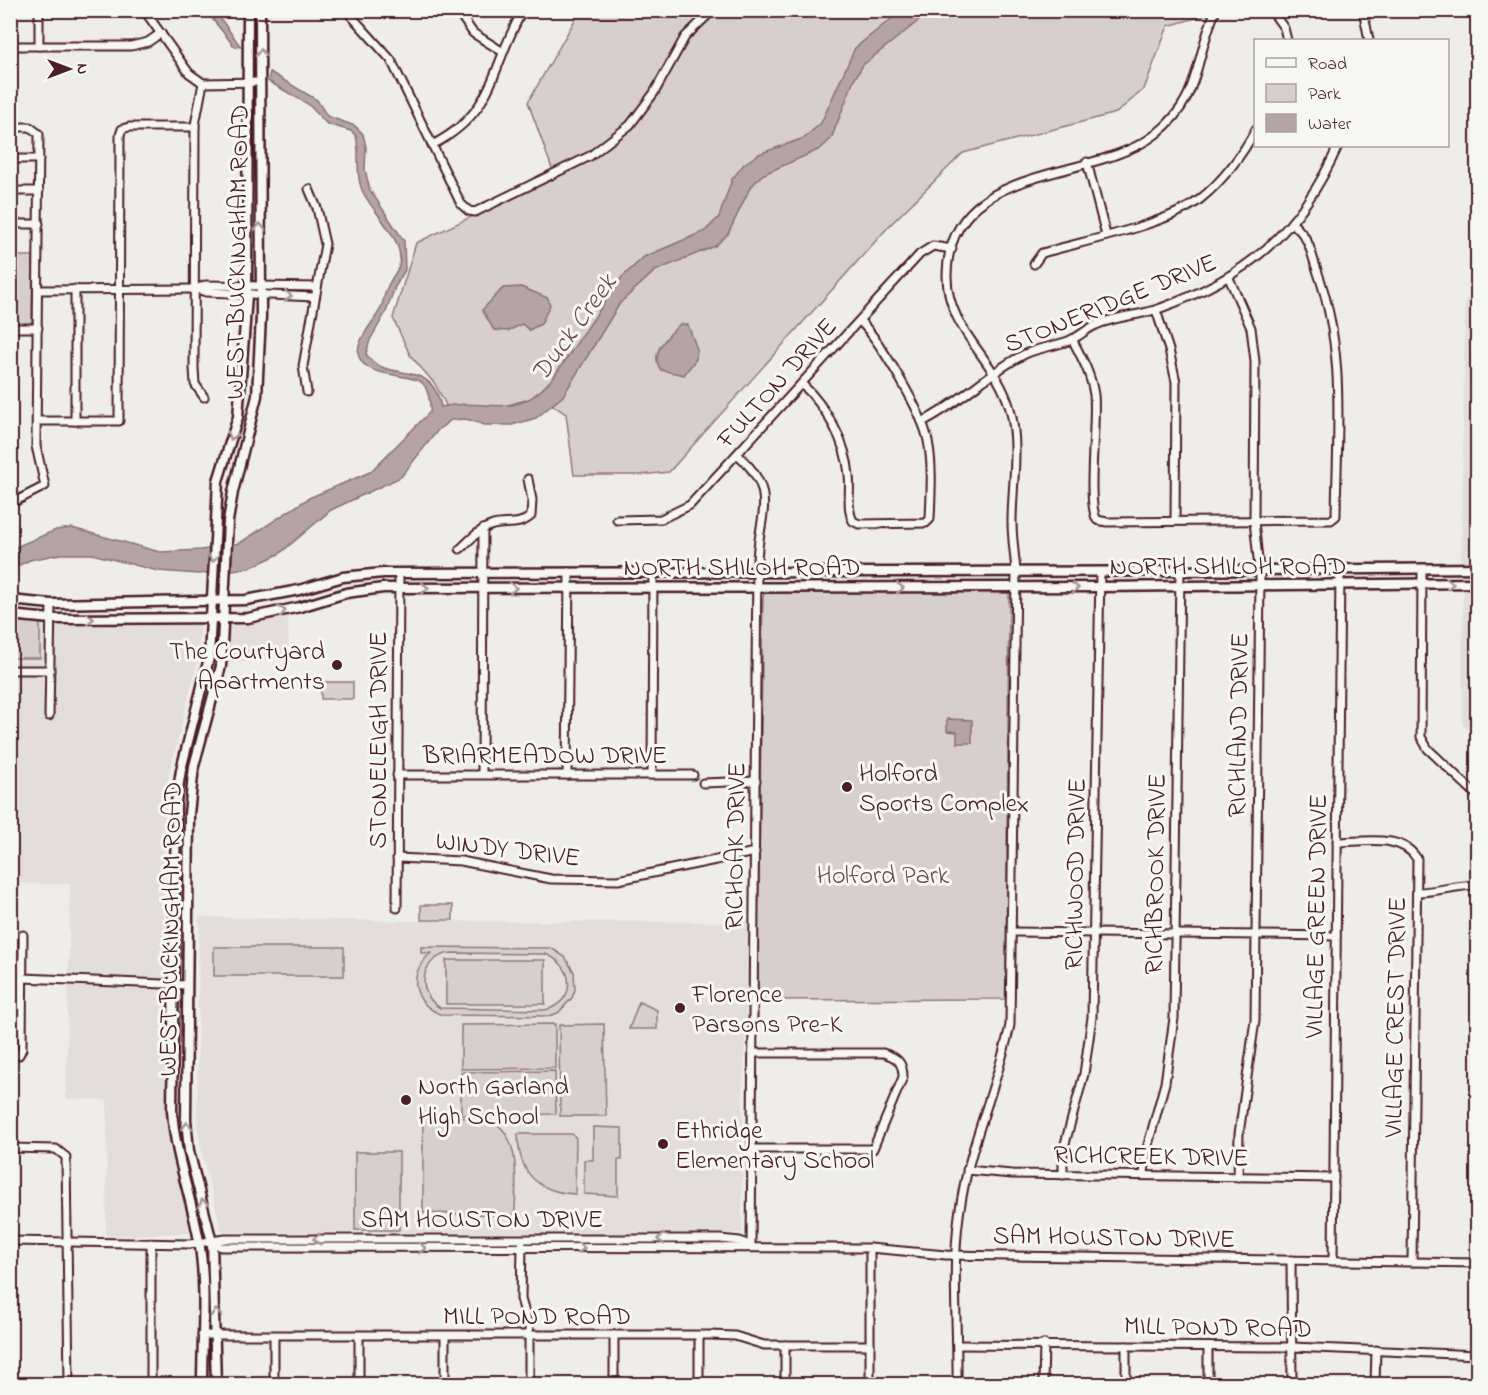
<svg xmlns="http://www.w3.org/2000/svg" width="1488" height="1395" viewBox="0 0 1488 1395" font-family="'Indie Flower',sans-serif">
	<rect width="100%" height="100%" fill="#efedea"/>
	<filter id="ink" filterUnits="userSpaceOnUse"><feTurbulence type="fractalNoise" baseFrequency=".0167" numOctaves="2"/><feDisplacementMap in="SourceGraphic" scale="12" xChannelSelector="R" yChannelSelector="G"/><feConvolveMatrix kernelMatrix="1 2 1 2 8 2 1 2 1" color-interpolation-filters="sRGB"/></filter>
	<g filter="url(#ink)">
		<g fill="#e3dedc">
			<polygon points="1477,295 1477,740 1462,724 1463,587 1461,564 1465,299"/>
			<polygon points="288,614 289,657 227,664 230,623"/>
			<polygon points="40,624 201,624 197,664 169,775 165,814 164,878 168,1129 190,1233 106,1236 107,1100 66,1099 70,884 11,884 10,658 40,658"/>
			<polygon points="199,917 409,921 750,922 743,1087 742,1233 222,1232 202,1154 197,1125"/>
		</g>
		<g fill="#d7cfce" stroke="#90777c" stroke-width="1.5" fill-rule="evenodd">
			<polygon points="580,11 1212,11 1209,14 1168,26 1144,89 1116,113 963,153 890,225 669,472 640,475 574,475 566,414 539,396 487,411 447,407 435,384 410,355 393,318 416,243 555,177 528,102"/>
			<polygon points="11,256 33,256 32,321 29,325 11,325"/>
			<polygon points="765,591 1004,591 1009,593 1006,999 757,1000 763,598"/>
			<polygon points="10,618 40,624 40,658 11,658"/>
			<rect x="321" y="682" width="32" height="17"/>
			<rect x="421" y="905" width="32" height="15"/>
			<rect x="214" y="947" width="130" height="29"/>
			<path d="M421 947 551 948 565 957 574 972 575 990 572 998 558 1013 548 1016 442 1015C412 1003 407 974 431 953H421ZM452 953 545 954C575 964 578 1002 545 1010L440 1008C414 991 421 956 452 953Z"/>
			<rect x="446" y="960" width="99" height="44"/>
			<polygon points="639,1002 657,1010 657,1029 629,1029"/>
			<polygon points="555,1024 555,1068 461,1069 461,1025"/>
			<polygon points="604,1024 606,1116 560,1116 559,1025"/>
			<polygon points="555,1071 556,1114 461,1115 461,1072"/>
			<path d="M423 1118C437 1118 478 1116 489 1120 523 1133 515 1187 515 1215L423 1213Z"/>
			<polygon points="593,1127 622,1128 622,1160 618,1160 618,1196 584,1194 584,1160 593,1160"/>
			<path d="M518 1134H572L576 1138 575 1194C537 1192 518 1173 518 1134Z"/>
			<rect x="355" y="1152" width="44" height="78"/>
		</g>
		<g fill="#b4a4a5" stroke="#8a6f74" stroke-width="1.5">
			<polygon points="206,11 215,11 241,47 234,46"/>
			<path d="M901 11H931L863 65 854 80 831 139 820 149 762 175 750 188 728 234 715 246 655 271 620 303 563 396 536 418 512 425H485L466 419 451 420 438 430 401 477 331 510 279 554 249 568 199 574 158 571 92 554H60L30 560 11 569V549L56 530 72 528 160 552 201 550 240 543 309 498 370 472 430 412C431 404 428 387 421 382 406 373 367 378 359 357 354 341 375 321 381 308 384 299 385 290 390 282 392 277 397 272 399 266 406 241 374 214 364 194 354 176 361 155 356 136L351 131 327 124 308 104 268 81 270 72 317 100 327 116 355 126 363 134 366 147 365 170 370 190 404 241 405 270 395 287 386 312 370 340 366 354C386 385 432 356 441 407 490 396 516 425 555 375L622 277 644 257 705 231 719 217 732 179 744 164 759 154 804 138 821 123 855 48Z"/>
			<polygon points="521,287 548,298 550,305 541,324 529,330 522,324 508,331 494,330 482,310 503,288"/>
			<path d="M680 324 688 325 697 349 696 359 684 375 661 370C648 353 668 336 680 324Z"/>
			<polygon points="947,719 972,720 972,743 957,743 957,732 947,731"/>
		</g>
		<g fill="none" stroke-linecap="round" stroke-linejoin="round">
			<g stroke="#4a1f2b" stroke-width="11">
				<g id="minor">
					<polyline points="144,10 189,73 203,83 260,82"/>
					<polyline points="346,10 391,60 461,204 469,211 475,212 590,156 630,125 654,93 685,37 713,10"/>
					<polyline points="457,10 473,33 503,52"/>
					<polyline points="1271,10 1284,28 1287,40"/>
					<polyline points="1363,10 1369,40"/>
					<polyline points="10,46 131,46 148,42 161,33"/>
					<polyline points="39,46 39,10"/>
					<polyline points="203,83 195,125 194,368 195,384 204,397"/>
					<polyline points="10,127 30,127 39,134 36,446 45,486 10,504"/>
					<path d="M432 145C497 112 490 67 523 10"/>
					<polyline points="10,159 39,159"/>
					<polyline points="1087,162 1106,235"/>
					<polyline points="10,191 39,191"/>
					<polyline points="10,224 39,224"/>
					<path d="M1034 264 1042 253C1084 241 1166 225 1199 200 1222 182 1243 154 1256 129"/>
					<polyline points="1229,278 1251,328 1255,361 1254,521 1260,578 1255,1020 1239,1134 1238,1177"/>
					<polyline points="38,290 196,289"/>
					<polyline points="315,297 206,292 196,289 205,285 317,287"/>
					<polyline points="1156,310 1169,350 1176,382 1175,521"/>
					<polyline points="10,328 38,328"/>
					<path d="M1072 339C1082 358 1091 374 1094 395 1097 422 1086 503 1097 520L1107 522 1331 520 1336 516C1337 431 1346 351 1317 270 1309 248 1311 240 1292 223"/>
					<path d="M802 384C826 407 846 441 849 475 851 490 846 508 853 521L859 524 926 523 930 519C931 493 933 466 928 441 923 413 880 341 860 321"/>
					<polyline points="307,392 303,366 325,244 317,208 309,189"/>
					<polyline points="37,421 119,421 120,135 122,129 129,127 195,127"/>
					<polyline points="75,421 75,289"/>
					<path d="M922 422C959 404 988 372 1025 354 1040 347 1058 346 1073 339 1081 335 1088 328 1096 325 1115 316 1138 316 1158 309 1246 278 1300 232 1338 146"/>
					<path d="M738 455C780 493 758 516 757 562L751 1246"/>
					<polyline points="617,520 661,519 690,505 920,254 933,246 952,249"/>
					<path d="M460 549C470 540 479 529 493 525 506 522 520 526 531 516L532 500 528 479"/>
					<polyline points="1422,569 1421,737 1428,749 1478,796"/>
					<polyline points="10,670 50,670"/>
					<polyline points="49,716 51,604"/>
					<polyline points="482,774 483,529"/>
					<polyline points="397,775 693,775"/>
					<polyline points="567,775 569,572"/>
					<polyline points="652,775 653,571"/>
					<polyline points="703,783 756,781"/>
					<path d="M1337 842C1363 842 1402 833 1417 859L1412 1262"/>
					<polyline points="397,858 461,861 551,879 618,880 755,852"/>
					<path d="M1417 892C1438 892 1456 885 1478 885"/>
					<polyline points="397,908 399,573"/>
					<polyline points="1013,932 1336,936"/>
					<polyline points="23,978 187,985"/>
					<polyline points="10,1056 19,1055 22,1049 23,935"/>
					<polyline points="10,1148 56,1149 66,1157 69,1384"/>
					<path d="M752 1149H873L903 1077C903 1061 896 1057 883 1053H753"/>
					<polyline points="967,1170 1012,1174 1334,1178"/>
					<polyline points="1063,1175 1063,1151 1084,1074 1092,1017 1100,572"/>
					<polyline points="1144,1175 1146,1152 1165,1083 1174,1018 1180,570"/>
					<polyline points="10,1241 190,1244 225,1239 720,1239 740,1241 751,1246"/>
					<polyline points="212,1242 221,1247 870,1248 946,1255 1478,1263"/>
					<polyline points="151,1243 151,1384"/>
					<polyline points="522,1245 521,1299 529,1327 529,1384"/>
					<polyline points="1291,1260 1292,1384"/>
					<polyline points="1333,1261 1340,570"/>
					<polyline points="202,1335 710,1335 735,1336 764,1345 870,1345"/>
					<polyline points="614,1335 614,1384"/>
					<polyline points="274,1336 274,1384"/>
					<polyline points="359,1336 359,1384"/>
					<polyline points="445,1336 445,1384"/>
					<polyline points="699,1336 699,1384"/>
					<polyline points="957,1345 1292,1347 1478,1355"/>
					<polyline points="1126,1346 1126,1384"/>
					<polyline points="1208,1347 1208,1384"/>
					<polyline points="785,1384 785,1345"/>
					<polyline points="870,1384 870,1248"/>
					<path d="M957 1384C958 1323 950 1258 962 1197 972 1138 998 1084 1010 1025L1016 572C1015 556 1012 539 1012 522 1012 486 1020 445 1010 409 997 359 947 331 947 276 948 160 1092 184 1156 134 1202 98 1194 58 1216 10"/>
					<polyline points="1043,1384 1044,1344"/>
					<polyline points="1375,1384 1376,1350"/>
				</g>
			</g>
			<g stroke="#4a1f2b" stroke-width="13">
				<g id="major">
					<path d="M10 600 51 604 246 600 299 590 343 577 383 573C747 573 1113 573 1478 568"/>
					<polyline points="10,615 51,619 248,618 300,607 346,593 383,588 1099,587 1478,583"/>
					<path d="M202 1384C202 1338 207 1287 199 1241 191 1196 175 1156 172 1110L176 802 181 770 209 658 218 481 238 417 240 391 247 295 248 10"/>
					<polyline points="216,1384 212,1242 189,1151 186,1119 189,814 194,766 221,666 228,521 233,492 257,396 261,316 260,10"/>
				</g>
			</g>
			<use href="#minor" stroke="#f6f6f2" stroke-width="7"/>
			<use href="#major" stroke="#f6f6f2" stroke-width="8"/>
		</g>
		<defs><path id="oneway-chevron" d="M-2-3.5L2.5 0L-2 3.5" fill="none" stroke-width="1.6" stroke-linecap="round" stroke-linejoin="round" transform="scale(1.5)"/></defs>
		<g stroke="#a99598">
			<use href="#oneway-chevron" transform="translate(261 53) rotate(-91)"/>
			<use href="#oneway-chevron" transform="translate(260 227) rotate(-90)"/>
			<use href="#oneway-chevron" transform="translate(288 296) rotate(2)"/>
			<use href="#oneway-chevron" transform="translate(232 436) rotate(107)"/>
			<use href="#oneway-chevron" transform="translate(213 558) rotate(92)"/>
			<use href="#oneway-chevron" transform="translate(1450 584) rotate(-1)"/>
			<use href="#oneway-chevron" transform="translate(425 588)"/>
			<use href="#oneway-chevron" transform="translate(513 588)"/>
			<use href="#oneway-chevron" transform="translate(900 588)"/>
			<use href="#oneway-chevron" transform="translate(1075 588)"/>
			<use href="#oneway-chevron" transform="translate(282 611) rotate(-13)"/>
			<use href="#oneway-chevron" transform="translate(90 619)"/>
			<use href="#oneway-chevron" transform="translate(187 1126) rotate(-93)"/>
			<use href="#oneway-chevron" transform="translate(203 1203) rotate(-106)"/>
			<use href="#oneway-chevron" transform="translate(317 1239) rotate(180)"/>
			<use href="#oneway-chevron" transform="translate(661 1239) rotate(180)"/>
			<use href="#oneway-chevron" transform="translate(422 1248)"/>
			<use href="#oneway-chevron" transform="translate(581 1248)"/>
			<use href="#oneway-chevron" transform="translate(216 1313) rotate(-91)"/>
		</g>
	</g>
	<g fill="#4a1f2b" stroke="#f6f6f2" stroke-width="2">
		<circle cx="337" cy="665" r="6"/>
		<circle cx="847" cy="787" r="6"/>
		<circle cx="680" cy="1008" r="6"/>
		<circle cx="406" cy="1100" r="6"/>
		<circle cx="663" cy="1144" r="6"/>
	</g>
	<g text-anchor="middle" stroke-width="6" stroke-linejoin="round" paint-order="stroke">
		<g font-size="26" fill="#4a1f2b" stroke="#f6f6f2">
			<text transform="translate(236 252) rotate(-89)" y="9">WEST BUCKINGHAM ROAD</text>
			<text transform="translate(1110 302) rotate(-22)" y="9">STONERIDGE DRIVE</text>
			<text transform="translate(776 382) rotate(-48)" y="9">FULTON DRIVE</text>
			<text x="1228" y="574">NORTH SHILOH ROAD</text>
			<text x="742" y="575">NORTH SHILOH ROAD</text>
			<text transform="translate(1237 725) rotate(-89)" y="9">RICHLAND DRIVE</text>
			<text transform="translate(377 740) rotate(-90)" y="9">STONELEIGH DRIVE</text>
			<text x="545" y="763">BRIARMEADOW DRIVE</text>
			<text transform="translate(734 846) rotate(-89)" y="9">RICHOAK DRIVE</text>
			<text transform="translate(508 848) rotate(7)" y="9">WINDY DRIVE</text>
			<text transform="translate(1074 874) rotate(-89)" y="9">RICHWOOD DRIVE</text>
			<text transform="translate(1154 874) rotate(-89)" y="9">RICHBROOK DRIVE</text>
			<text transform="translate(1315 916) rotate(-89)" y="9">VILLAGE GREEN DRIVE</text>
			<text transform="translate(169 929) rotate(-89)" y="9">WEST BUCKINGHAM ROAD</text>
			<text transform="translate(1394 1017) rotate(-89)" y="9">VILLAGE CREST DRIVE</text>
			<text transform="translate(1151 1155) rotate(1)" y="9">RICHCREEK DRIVE</text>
			<text x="482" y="1227">SAM HOUSTON DRIVE</text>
			<text transform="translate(1114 1236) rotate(1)" y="9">SAM HOUSTON DRIVE</text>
			<text x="537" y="1324">MILL POND ROAD</text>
			<text transform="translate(1218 1326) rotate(1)" y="9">MILL POND ROAD</text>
		</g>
		<g font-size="26" fill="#4a1f2b" stroke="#f6f6f2" text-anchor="start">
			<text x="325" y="659" text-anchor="end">The Courtyard<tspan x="325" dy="30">Apartments</tspan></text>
			<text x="859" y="781">Holford<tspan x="859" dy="30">Sports Complex</tspan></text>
			<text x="692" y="1002">Florence<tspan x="692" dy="30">Parsons Pre-K</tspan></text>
			<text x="418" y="1094">North Garland<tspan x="418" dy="30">High School</tspan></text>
			<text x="675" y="1138">Ethridge<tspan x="675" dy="30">Elementary School</tspan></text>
		</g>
		<g font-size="26" fill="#6d4b54" stroke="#f6f6f2">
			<text x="883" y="883">Holford Park</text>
		</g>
		<g font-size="27" font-style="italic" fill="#6f4e56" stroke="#f6f6f2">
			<text transform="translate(573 327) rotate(-54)" y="9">Duck Creek</text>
		</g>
	</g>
	<rect width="1488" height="1395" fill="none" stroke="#f6f6f2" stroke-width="36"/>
	<rect x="18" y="18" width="1452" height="1359" fill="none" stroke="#4a1f2b" stroke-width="2" filter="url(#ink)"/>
	<rect x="1254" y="39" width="195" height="108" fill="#f6f6f2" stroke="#b1a0a2" stroke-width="1.5"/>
	<rect x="1266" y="58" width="30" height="9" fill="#f6f6f2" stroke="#b1a0a2" stroke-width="1.5"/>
	<text x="1308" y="69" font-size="18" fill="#4a1f2b">Road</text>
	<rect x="1266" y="84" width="30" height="18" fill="#d7cfce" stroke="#b1a0a2" stroke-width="1.5"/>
	<text x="1308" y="99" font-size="18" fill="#4a1f2b">Park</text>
	<rect x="1266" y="114" width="30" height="18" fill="#b4a4a5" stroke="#b1a0a2" stroke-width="1.5"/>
	<text x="1308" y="129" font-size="18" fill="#4a1f2b">Water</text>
	<g transform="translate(69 69) rotate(90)" stroke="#f6f6f2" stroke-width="4.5" paint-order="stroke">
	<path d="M0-4.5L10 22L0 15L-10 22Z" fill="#4a1f2b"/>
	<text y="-9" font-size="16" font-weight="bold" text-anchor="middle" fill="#4a1f2b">N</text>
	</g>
</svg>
